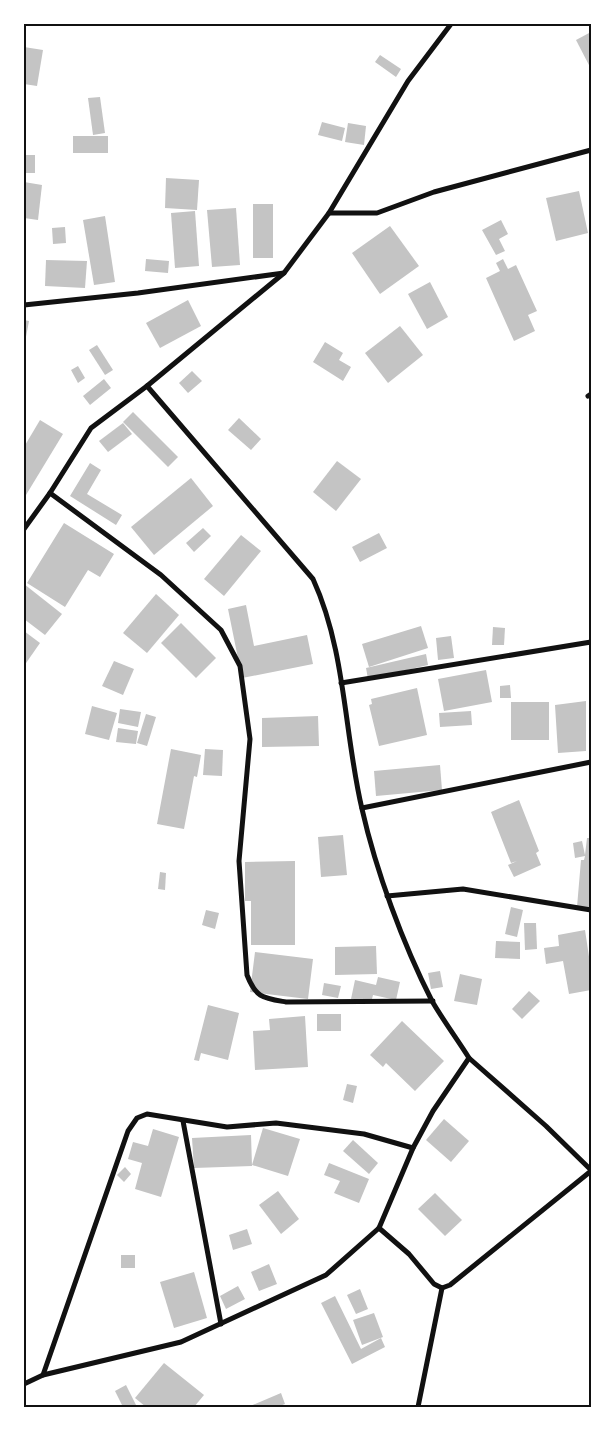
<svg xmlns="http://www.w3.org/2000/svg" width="615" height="1431" viewBox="0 0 615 1431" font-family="'IBM Plex Sans',sans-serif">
	<rect width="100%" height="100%" fill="#fff"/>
	<g fill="#c4c4c4">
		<polygon points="591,32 591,69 576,40"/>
		<polygon points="24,47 43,50 37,86 24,84"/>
		<polygon points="380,55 401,69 396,77 375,62"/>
		<polygon points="100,97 105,133 93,135 88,98"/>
		<polygon points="322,122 345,128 342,141 318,135"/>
		<polygon points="348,123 366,126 364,145 345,142"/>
		<rect x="73" y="136" width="35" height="17"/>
		<rect x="24" y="155" width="11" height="18"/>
		<polygon points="166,178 199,180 197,210 165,208"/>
		<polygon points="24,182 42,185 38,220 24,218"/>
		<polygon points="579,191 588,233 556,241 546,198"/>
		<rect x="253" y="204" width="20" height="54"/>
		<polygon points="236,208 240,265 212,267 207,210"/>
		<polygon points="195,211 199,266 175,268 171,213"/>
		<polygon points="105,216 115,282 94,285 83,220"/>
		<polygon points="501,220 508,234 499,239 505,251 496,255 482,230"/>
		<polygon points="390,226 419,266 380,294 352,253"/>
		<polygon points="65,227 66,243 53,244 52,228"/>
		<polygon points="146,259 169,261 168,273 145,271"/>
		<polygon points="503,259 508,269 516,265 537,311 528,315 535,331 514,341 486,278 500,271 496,263"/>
		<polygon points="46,260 87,261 85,288 45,286"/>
		<polygon points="430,282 448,317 427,329 408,294"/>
		<polygon points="188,300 201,326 160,348 146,323"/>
		<polygon points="24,320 29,321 25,342 24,342"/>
		<polygon points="400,326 423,355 388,383 365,353"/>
		<polygon points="325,342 343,353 339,360 351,367 343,381 313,362"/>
		<polygon points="97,345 113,370 105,375 89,350"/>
		<polygon points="78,366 85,378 78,383 71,370"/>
		<polygon points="192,371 202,381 188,393 179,383"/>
		<polygon points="104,379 111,388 90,405 83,396"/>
		<polygon points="133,412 178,457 168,467 123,422"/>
		<polygon points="239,418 261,439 251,450 228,430"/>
		<polygon points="40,420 63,434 26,495 24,494 24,447"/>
		<polygon points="123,423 132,434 108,452 99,441"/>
		<polygon points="337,461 361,479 336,511 313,492"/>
		<polygon points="90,463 101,470 87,494 122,515 116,525 70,496"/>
		<polygon points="191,478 213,506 154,555 131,527"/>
		<polygon points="64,523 114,554 100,577 88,570 65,607 27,583"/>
		<polygon points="203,528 211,536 194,552 186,543"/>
		<polygon points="379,533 387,548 360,562 352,547"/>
		<polygon points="241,535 261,551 224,596 204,579"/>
		<polygon points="24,584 62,614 45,635 24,619"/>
		<polygon points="156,594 179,615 147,653 123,633"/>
		<polygon points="246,605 254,646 307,635 313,664 242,678 228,609"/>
		<polygon points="181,623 216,658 196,678 161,643"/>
		<polygon points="421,626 428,648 369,667 362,644"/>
		<polygon points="493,627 505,628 504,645 492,645"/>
		<polygon points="24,631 40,643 24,666"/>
		<polygon points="451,636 454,658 438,660 436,638"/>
		<polygon points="426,654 428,665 368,679 366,668"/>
		<polygon points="114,661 134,669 123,695 102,686"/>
		<polygon points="486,670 492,702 444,711 438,679"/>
		<polygon points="510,685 511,698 500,698 500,686"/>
		<polygon points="417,688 427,735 379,746 369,705 372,704 371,699"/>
		<polygon points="586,701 586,751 558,753 555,705"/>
		<rect x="511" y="702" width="38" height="38"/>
		<polygon points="92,706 117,713 109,740 85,734"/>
		<polygon points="120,709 141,712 138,727 118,723"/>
		<polygon points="471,711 472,725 440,727 439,713"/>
		<polygon points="146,714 156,717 147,746 137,743"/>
		<polygon points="318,716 319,746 262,747 262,718"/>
		<polygon points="118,728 138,731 136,744 116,742"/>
		<polygon points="171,749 201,755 197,777 194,776 184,829 157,824"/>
		<polygon points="205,749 223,750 222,776 203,775"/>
		<polygon points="440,765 442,790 376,796 374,771"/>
		<polygon points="519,800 539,851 536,853 541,865 514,877 508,865 517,861 511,863 491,812"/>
		<polygon points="343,835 347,875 321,877 318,837"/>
		<polygon points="587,838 591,838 591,909 577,907 581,860 584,860 585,856 575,858 573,843 582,841 585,855"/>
		<polygon points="295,861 295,945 251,945 251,901 245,901 245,862"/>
		<polygon points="160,872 166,873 165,890 158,889"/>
		<polygon points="511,907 523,910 517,937 505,934"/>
		<polygon points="206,910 219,913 215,929 202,925"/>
		<polygon points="524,923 536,923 537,949 525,950"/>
		<polygon points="585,930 591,970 591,990 569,994 563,961 546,964 544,948 559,946 558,935"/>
		<polygon points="496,941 520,942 520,959 495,958"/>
		<polygon points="376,946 377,974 335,975 335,947"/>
		<polygon points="255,952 313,959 308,999 250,992"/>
		<polygon points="440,971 443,987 431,989 428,973"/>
		<polygon points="460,974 482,979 477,1005 454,1001"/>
		<polygon points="378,977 400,982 396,1000 373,995 371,1003 351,999 355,980 376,985"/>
		<polygon points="324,983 341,986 338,998 322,995"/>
		<polygon points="529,991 540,1001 522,1019 512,1009"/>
		<polygon points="208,1005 239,1013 228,1060 201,1053 199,1061 194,1060"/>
		<rect x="317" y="1014" width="24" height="17"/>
		<polygon points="305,1016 308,1067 255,1070 253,1031 270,1030 269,1019"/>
		<polygon points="402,1021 444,1061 415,1091 386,1063 383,1067 370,1055"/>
		<polygon points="347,1084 357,1086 353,1103 343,1100"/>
		<polygon points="444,1119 469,1141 451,1162 426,1140"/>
		<polygon points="263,1128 300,1139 288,1176 252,1165"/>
		<polygon points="153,1129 179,1137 161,1197 135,1189 142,1163 128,1159 133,1142 148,1146"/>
		<polygon points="251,1135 252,1166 194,1168 192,1138"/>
		<polygon points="353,1140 378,1163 369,1174 343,1151"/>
		<polygon points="329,1163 369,1179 359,1203 334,1193 340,1181 324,1175"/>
		<polygon points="125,1167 131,1174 124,1182 117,1175"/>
		<polygon points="278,1191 299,1219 281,1234 259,1205"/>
		<polygon points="435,1193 462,1220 445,1236 418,1209"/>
		<polygon points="247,1229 252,1244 233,1250 229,1235"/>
		<rect x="121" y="1255" width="14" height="13"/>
		<polygon points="269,1264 277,1284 259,1291 251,1272"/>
		<polygon points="194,1272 207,1318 174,1328 160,1282"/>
		<polygon points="238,1286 245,1299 226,1309 220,1296"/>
		<polygon points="360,1289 368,1309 356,1314 347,1295"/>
		<polygon points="335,1296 361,1349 381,1338 385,1347 352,1364 321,1303"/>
		<polygon points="374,1313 383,1337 362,1345 353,1320"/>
		<polygon points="164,1363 204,1395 194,1407 146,1407 135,1398"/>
		<polygon points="126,1385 137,1407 123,1407 115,1391"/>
		<polygon points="281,1393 285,1404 277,1407 248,1407"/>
	</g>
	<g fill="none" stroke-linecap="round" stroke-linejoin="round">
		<g stroke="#111" stroke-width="5">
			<polyline points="329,213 377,213 434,192 591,150"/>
			<polyline points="24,305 138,293 284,273"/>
			<polyline points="588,396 591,394"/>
			<path d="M50 493 161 575 221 630 240 666 250 739 239 861 247 975C256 998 263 998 286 1002L433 1001"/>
			<polyline points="24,529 50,493 91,428 147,386 284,273 329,213 408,81 451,24"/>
			<polyline points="341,683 591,642"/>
			<polyline points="362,808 591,762"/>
			<polyline points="387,896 463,889 591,910"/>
			<polyline points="469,1058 546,1126 591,1170"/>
			<polyline points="183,1121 221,1324"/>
			<polyline points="379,1228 409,1254 434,1284 442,1288 450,1285 591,1171"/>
			<polyline points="43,1375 128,1131 137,1118 147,1114 227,1127 276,1123 364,1134 413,1148"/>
			<path d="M24 1384 43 1375 181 1342 326 1275 379 1228 413 1148 433 1111 469 1058C457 1039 443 1020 432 1001 403 944 376 871 362 809 344 733 346 651 313 579L147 386"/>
			<polyline points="418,1407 442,1288"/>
		</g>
	</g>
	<rect width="615" height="1431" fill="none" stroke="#ffffff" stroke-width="50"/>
	<rect x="25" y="25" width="565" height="1381" fill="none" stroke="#111" stroke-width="2"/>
</svg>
